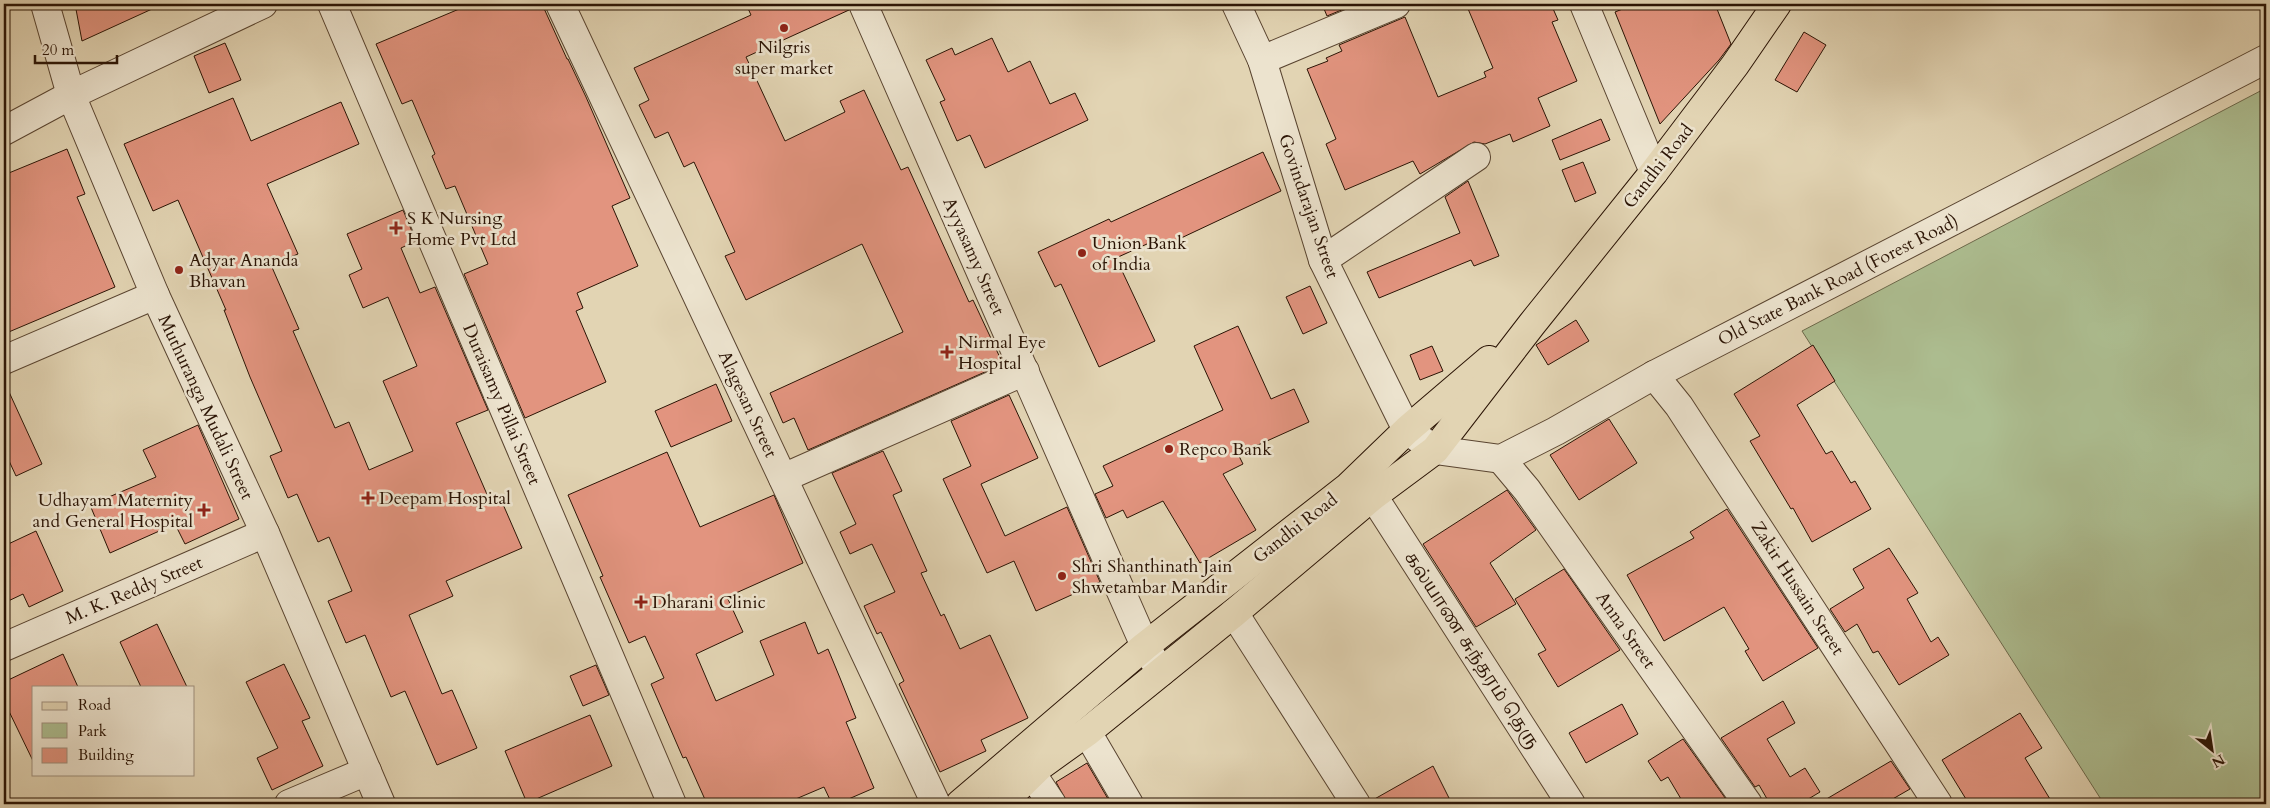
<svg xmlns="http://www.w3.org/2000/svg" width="2270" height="808" viewBox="0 0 2270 808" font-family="Cardo,'Noto Serif Tamil',serif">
	<rect width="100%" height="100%" fill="#e2d4b3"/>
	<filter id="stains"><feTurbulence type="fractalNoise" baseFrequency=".004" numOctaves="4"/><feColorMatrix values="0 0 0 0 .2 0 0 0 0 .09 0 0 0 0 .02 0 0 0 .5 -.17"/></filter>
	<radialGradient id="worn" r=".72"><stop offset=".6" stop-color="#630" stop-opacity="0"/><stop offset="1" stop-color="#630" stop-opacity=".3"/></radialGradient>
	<polygon fill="#adbe91" stroke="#6c694b" points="2266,88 2266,804 2104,804 1802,331"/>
	<g fill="#e2947f" stroke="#2b1405">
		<polygon points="75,4 163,4 82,41"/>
		<polygon points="471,4 542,4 567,59 568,59 586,97 630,198 612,206 638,266 577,293 583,308 576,311 606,382 525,418 464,274 488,264 455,186 446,189 432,156 435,154 412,100 402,104 376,44"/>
		<polygon points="746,4 848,4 849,10 746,57 785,141 845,112 840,101 864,90 901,170 908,167 969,302 973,300 1003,364 808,450 794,418 783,423 770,393 903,332 862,244 746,300 725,256 735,252 694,162 684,167 668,132 655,138 639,105 649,100 634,68 751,15"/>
		<polygon points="1322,4 1356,4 1327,16"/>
		<polygon points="1466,4 1551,4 1558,20 1552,22 1577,81 1538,98 1550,126 1513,142 1510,134 1485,144 1474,142 1420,174 1413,161 1345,190 1326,144 1336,139 1307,69 1328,61 1326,58 1342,51 1339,45 1405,17 1438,97 1486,77 1484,72 1493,68"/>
		<polygon points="1635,4 1715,4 1731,44 1719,60 1660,124 1615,12"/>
		<polygon points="1804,32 1826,45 1797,92 1775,80"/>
		<polygon points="992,38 1008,72 1030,61 1050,104 1075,93 1088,120 985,168 970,135 957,141 940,102 945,100 926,60 952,48 955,55"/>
		<polygon points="225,43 241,80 209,93 194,56"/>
		<polygon points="233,98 251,141 341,102 359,144 267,184 298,254 271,265 299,329 293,331 335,428 349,422 369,470 413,451 383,381 417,366 388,297 363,308 349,275 362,269 347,234 403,210 416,241 401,248 420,293 435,287 488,410 456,423 489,499 499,495 522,548 446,581 453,596 409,615 442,694 452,690 477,748 437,765 405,691 391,697 365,635 346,643 328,601 352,591 329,537 318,542 297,494 288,498 270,456 282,451 250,377 224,310 226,310 178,200 153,211 124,144"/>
		<polygon points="1601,119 1610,140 1560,160 1552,140"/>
		<polygon points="67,149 85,194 77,197 115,287 4,334 4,175"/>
		<polygon points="1263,152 1281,191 1162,247 1158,239 1116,258 1155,341 1099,367 1061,284 1055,287 1038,252 1109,219 1111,222"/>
		<polygon points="1583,162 1596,193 1575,202 1562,170"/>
		<polygon points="1468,181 1499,256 1474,266 1471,260 1379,298 1367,272 1460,233 1445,197"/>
		<polygon points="1310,286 1327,323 1303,334 1286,297"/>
		<polygon points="1576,320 1589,341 1548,365 1536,345"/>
		<polygon points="1238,326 1271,399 1294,389 1309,422 1238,454 1243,464 1223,474 1256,530 1200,563 1163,501 1127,518 1123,510 1106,518 1095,494 1113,486 1103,466 1223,410 1194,346"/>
		<polygon points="1813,345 1835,381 1797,405 1826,454 1832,451 1851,483 1855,481 1871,509 1812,542 1793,508 1791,509 1750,441 1760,436 1734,394"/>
		<polygon points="1432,346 1443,371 1420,380 1410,355"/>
		<polygon points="4,381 42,464 16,476 4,450"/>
		<polygon points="716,384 732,421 671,447 655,411"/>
		<polygon points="1009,395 1038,458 981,484 1005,536 1067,507 1100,582 1036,611 1014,561 987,573 943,479 971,466 951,421"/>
		<polygon points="1609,419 1637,463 1579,500 1550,455"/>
		<polygon points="198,425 239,519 185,544 175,524 110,553 90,505 156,477 143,450"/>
		<polygon points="883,451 902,491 893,495 927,571 921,573 941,616 944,614 960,649 990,635 1028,718 981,740 986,751 940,772 899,684 904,681 881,632 877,634 864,606 895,592 872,544 850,554 840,532 856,524 832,473"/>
		<polygon points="667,452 700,527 774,495 803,563 727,597 743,632 696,654 716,701 774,675 760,641 805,622 818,654 828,649 840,678 856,718 846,722 874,788 837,804 832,804 824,787 784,804 707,804 686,757 683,758 651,684 664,678 645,636 629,643 600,577 603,576 568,495"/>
		<polygon points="1507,490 1536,530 1490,563 1516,604 1476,627 1423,544"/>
		<polygon points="1727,509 1818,648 1763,681 1745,651 1749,649 1724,607 1664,641 1627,575 1694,538 1690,532"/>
		<polygon points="36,531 63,591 29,607 23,594 4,603 4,546"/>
		<polygon points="1889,548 1918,593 1907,599 1931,642 1938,637 1949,655 1899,685 1878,651 1873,653 1857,624 1845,632 1830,609 1864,588 1853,569"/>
		<polygon points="1564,569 1620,650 1558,687 1538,654 1546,650 1515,599"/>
		<polygon points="157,624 187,687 141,687 120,642"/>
		<polygon points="63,654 78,687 34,687 34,763 4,701 4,682"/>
		<polygon points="284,664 310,718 302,721 323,766 272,790 257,758 278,748 246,682"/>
		<polygon points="596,665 609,695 583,706 570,676"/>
		<polygon points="1783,701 1795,723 1767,739 1790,777 1805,768 1820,792 1800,804 1770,804 1759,785 1755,787 1721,738"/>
		<polygon points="1622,704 1638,734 1586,763 1569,733"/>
		<polygon points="2020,713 2042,748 2025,758 2053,804 1969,804 1942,760"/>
		<polygon points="590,715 612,766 527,803 505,751"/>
		<polygon points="1683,739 1728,802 1724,804 1684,804 1668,777 1661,781 1648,761"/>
		<polygon points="1891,761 1910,789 1884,804 1818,804"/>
		<polygon points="1087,763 1111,804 1068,804 1056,782"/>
		<polygon points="1433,766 1452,804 1371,804 1371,801"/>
	</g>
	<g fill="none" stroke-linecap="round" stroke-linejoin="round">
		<g stroke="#594430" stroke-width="30">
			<g id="minor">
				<polyline points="45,4 71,95 155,295 265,533 381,804"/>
				<polyline points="332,4 672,804"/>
				<polyline points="560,4 936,804"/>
				<polyline points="863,4 1145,646 1161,672"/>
				<polyline points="1236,4 1262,60 1323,260 1407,430 1435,450 1501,459 1556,431 1654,375 2266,59"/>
				<polyline points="1584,4 1654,172"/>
				<polyline points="1262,60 1396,4"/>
				<polyline points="4,131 71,95 263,4"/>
				<polyline points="1323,260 1476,157"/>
				<polyline points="4,360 155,295"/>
				<polyline points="1654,375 1679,406 1938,804"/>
				<polyline points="1501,459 1527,490 1748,804"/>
				<polyline points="783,478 1025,371"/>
				<polyline points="1373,496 1571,804"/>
				<polyline points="1234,613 1356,804"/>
				<polyline points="4,647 265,533"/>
				<polyline points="1087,732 1129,804"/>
				<polyline points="1032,774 1052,804"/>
				<polyline points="289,804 367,771"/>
			</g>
		</g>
		<g stroke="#2b1405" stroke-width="30">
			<g id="major">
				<polyline points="960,804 1145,646 1348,487 1407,430 1489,360"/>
				<polyline points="1001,804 1041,765 1087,732 1234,613 1373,496 1435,450 1532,324 1654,172 1735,65 1777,4"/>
			</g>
		</g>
		<use href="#minor" stroke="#ece3ce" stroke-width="28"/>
		<use href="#major" stroke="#e2d4b3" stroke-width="28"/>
	</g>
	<g fill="#8f2418" stroke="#ece3ce" stroke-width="2">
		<circle cx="784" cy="28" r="5"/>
		<path d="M393.5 220.5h5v5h5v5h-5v5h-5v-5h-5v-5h5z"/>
		<circle cx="1082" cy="253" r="5"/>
		<circle cx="179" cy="270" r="5"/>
		<path d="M944.5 344.5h5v5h5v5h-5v5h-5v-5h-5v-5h5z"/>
		<circle cx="1169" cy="449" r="5"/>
		<path d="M365.5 490.5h5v5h5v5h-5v5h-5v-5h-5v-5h5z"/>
		<path d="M201.5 502.5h5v5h5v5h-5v5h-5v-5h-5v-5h5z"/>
		<circle cx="1062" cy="576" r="5"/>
		<path d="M638.5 594.5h5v5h5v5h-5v5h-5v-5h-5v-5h5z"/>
	</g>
	<g text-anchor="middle" stroke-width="5" stroke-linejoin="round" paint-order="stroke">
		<g font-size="18" fill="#2b1405" stroke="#ece3ce" text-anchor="start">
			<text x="784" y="53" text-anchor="middle">Nilgris<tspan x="784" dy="21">super market</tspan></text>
			<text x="407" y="224">S K Nursing<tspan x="407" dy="21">Home Pvt Ltd</tspan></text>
			<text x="1092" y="249">Union Bank<tspan x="1092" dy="21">of India</tspan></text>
			<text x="189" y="266">Adyar Ananda<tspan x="189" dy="21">Bhavan</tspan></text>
			<text x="958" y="348">Nirmal Eye<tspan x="958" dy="21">Hospital</tspan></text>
			<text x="1179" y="455">Repco Bank</text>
			<text x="379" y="504">Deepam Hospital</text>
			<text x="193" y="506" text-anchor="end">Udhayam Maternity<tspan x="193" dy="21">and General Hospital</tspan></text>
			<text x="1072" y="572">Shri Shanthinath Jain<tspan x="1072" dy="21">Shwetambar Mandir</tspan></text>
			<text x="652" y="608">Dharani Clinic</text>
		</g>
		<g font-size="18" fill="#2b1405" stroke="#ece3ce">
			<text transform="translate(1658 166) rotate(-52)" y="6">Gandhi Road</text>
			<text transform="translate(1309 206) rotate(71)" y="6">Govindarajan Street</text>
			<text transform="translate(974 256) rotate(66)" y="6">Ayyasamy Street</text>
			<text transform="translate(1838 280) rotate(-27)" y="6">Old State Bank Road (Forest Road)</text>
			<text transform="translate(502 404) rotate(67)" y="6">Duraisamy Pillai Street</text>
			<text transform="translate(748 404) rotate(65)" y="6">Alagesan Street</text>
			<text transform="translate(206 407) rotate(65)" y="6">Muthuranga Mudali Street</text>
			<text transform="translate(1295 528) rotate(-38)" y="6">Gandhi Road</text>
			<text transform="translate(1798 588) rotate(57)" y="6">Zakir Hussain Street</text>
			<text transform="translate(134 590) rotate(-23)" y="6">M. K. Reddy Street</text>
			<text transform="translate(1626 630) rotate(55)" y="6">Anna Street</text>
			<text transform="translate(1472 650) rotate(57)" y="6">கல்யாண சுந்தரம் தெரு</text>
		</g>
	</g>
	<rect width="2270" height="808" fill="none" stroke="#e2d4b3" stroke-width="20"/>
	<rect x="5" y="5" width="2260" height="798" fill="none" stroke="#2b1405" stroke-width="2.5"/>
	<rect x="10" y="10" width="2250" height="788" fill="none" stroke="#2b1405"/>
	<rect x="32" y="686" width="162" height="90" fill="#ece3ce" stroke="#9f907e"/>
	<rect x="42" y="702" width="25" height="8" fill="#e2d4b3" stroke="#9f907e"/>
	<text x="78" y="710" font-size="15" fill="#2b1405">Road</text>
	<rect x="42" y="723" width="25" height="15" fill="#adbe91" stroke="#9f907e"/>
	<text x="78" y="736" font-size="15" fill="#2b1405">Park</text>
	<rect x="42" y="748" width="25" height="15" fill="#e2947f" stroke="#9f907e"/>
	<text x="78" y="760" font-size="15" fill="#2b1405">Building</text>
	<g transform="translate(2212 750) rotate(150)" stroke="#ece3ce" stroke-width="4" paint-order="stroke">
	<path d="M0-4L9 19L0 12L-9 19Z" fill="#2b1405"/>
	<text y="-8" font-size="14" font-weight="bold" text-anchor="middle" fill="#2b1405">N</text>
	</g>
	<path d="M35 55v8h82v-8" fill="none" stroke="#2b1405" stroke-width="2.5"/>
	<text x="42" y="55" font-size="15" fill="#2b1405" stroke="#ece3ce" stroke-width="4" paint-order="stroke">20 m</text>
	<rect width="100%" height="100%" filter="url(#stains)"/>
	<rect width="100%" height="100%" fill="url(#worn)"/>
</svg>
